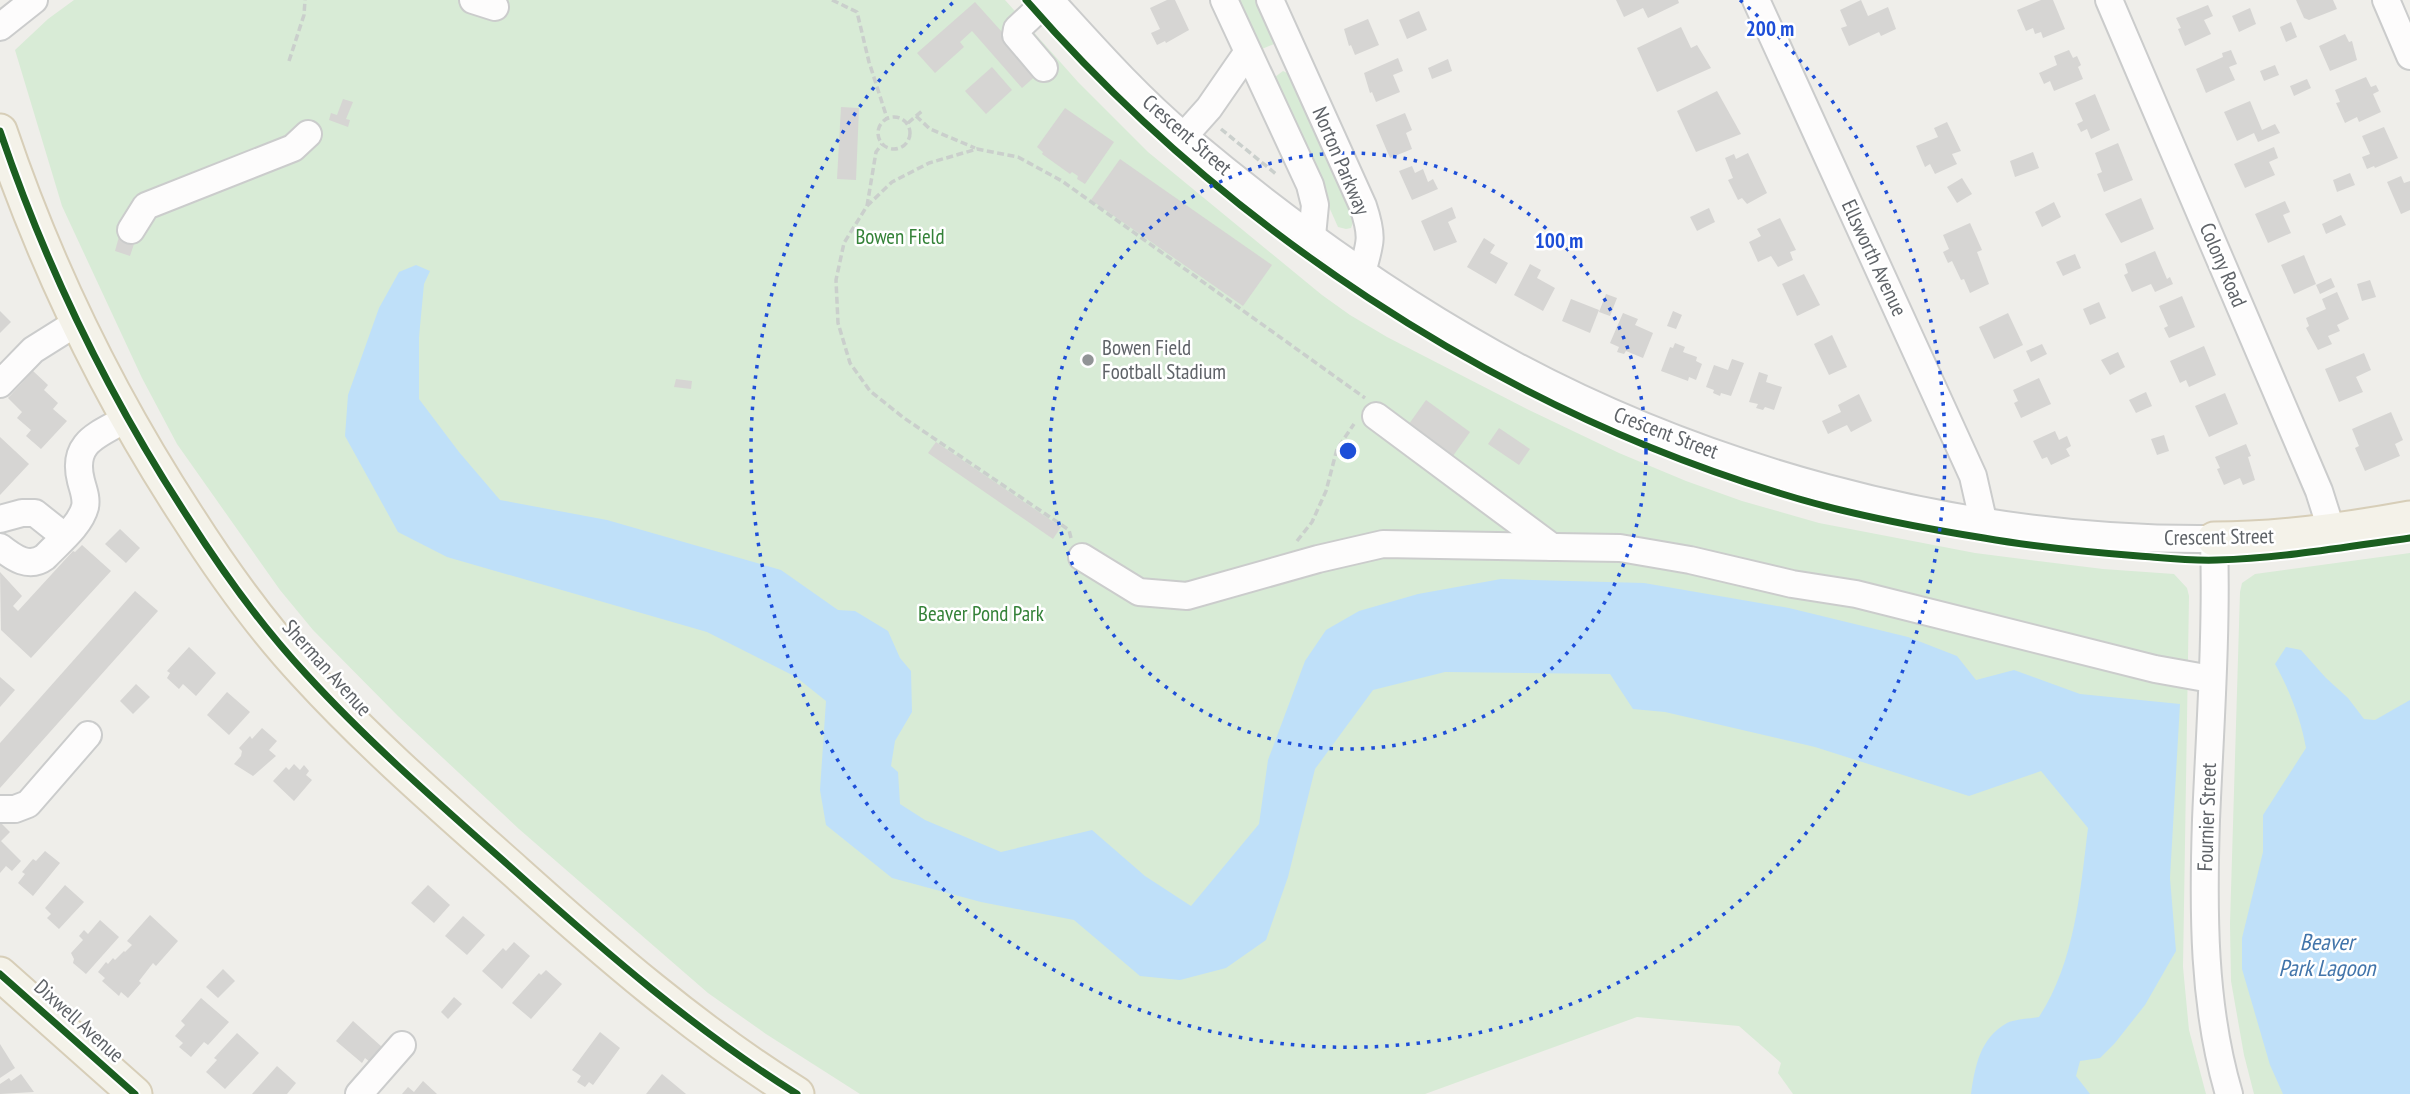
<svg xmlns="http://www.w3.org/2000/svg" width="2410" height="1094" viewBox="0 0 2410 1094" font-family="'PT Sans Narrow',sans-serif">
	<rect width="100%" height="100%" fill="#efeeea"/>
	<g fill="#d8ebd6">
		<polygon points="74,0 1005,0 1078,82 1148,152 1322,295 1350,315 1387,337 1529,410 1619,453 1686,481 1742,501 1819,523 1975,553 2103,569 2174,574 2187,588 2189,596 2183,967 2189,1030 2206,1094 1793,1094 1778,1073 1781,1063 1739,1026 1637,1017 1425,1094 860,1094 766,1034 708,993 519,829 398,716 313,630 280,590 177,444 142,378 62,206 15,50 48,19"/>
		<polygon points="1237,0 1259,0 1275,37 1274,44 1262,49 1257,46"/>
		<polygon points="1283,71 1291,75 1355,217 1351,228 1346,229 1338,227 1274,84 1275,77"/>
		<polygon points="2410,553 2410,1094 2254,1094 2244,1055 2231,981 2230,924 2240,592 2242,583 2255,574"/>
	</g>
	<g fill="#bfe0f9">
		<path d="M416 265 430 271 424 284 419 337V399L459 452 500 500 607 520 781 570 838 610 855 611 888 631 900 658 911 671 912 712 895 741 891 766 898 772 900 804 925 820 1001 852 1092 830 1145 876 1191 906 1259 824 1268 760 1305 661 1326 630 1359 611 1418 594 1501 579 1644 583 1789 608 1908 637 1957 656 1976 680 2014 670 2080 694 2180 704 2170 878 2176 951 2145 1005 2115 1043 2100 1058 2080 1061 2076 1076 2090 1094H1971C1975 1066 1980 1038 2007 1023 2015 1019 2029 1019 2039 1017 2075 962 2080 892 2088 828L2041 771 1969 796 1815 747 1665 712 1633 709 1610 674 1445 672 1373 690 1315 769 1288 877 1266 940 1226 968 1180 980 1140 976 1074 920 981 902 892 878 826 825 820 790 826 701 796 677 707 632 447 557 398 532 345 436 348 395 379 308 399 272Z"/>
		<path d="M2286 647 2301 650 2326 678 2348 698 2364 719 2375 720 2410 700V1094H2283L2270 1065 2242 969V938L2263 852V815L2306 748C2301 719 2289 689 2275 664Z"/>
	</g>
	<g fill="#d6d5d3">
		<polygon points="1167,0 1175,0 1189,30 1166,43 1165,41 1157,45 1151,33 1160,29 1150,8"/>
		<polygon points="1616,0 1678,0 1679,3 1648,18 1643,8 1624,17"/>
		<polygon points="1861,0 1868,16 1888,7 1896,29 1881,36 1879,32 1849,46 1841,28 1847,26 1840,10"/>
		<polygon points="2041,0 2053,0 2065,29 2043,38 2041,32 2035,34 2033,28 2026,31 2017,10"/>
		<polygon points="2296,0 2333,0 2337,9 2309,20 2304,18"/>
		<polygon points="975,2 1039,73 1022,88 972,31 960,42 964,47 935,73 917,53"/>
		<polygon points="2208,5 2213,16 2204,20 2211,34 2185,46 2178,29 2181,28 2176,18"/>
		<polygon points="2250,8 2256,24 2239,32 2232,16"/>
		<polygon points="1419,11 1427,30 1407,39 1399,20"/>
		<polygon points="1368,19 1379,45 1355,55 1351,45 1349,46 1344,29"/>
		<polygon points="2291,22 2297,37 2286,42 2280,27"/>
		<polygon points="1681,27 1691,48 1697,45 1711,68 1657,92 1637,48"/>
		<polygon points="2345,34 2349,42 2352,41 2357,60 2330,71 2319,46"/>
		<polygon points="2069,50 2073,58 2077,56 2081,65 2078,67 2083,79 2054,91 2050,81 2044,84 2039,73 2057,65 2054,56"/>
		<polygon points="2231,50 2237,64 2229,67 2235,80 2206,93 2196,69 2223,57 2222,53"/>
		<polygon points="1398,58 1403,71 1393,75 1400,92 1376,102 1372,92 1370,93 1364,73"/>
		<polygon points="1448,59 1452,71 1432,79 1428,68"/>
		<polygon points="2275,65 2279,75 2264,81 2260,71"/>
		<polygon points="992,67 1012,90 986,114 965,91"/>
		<polygon points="2366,77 2371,87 2376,85 2379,91 2373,94 2381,112 2359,122 2357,117 2345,123 2336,103 2340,102 2335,90"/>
		<polygon points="2307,79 2311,88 2294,96 2290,86"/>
		<polygon points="1717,91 1741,134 1696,152 1677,111"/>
		<polygon points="2095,94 2110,130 2091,139 2087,129 2081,132 2077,124 2083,121 2075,103"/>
		<polygon points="343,99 353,102 346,119 350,120 348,127 329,120 331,113 337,115"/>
		<polygon points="2250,101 2262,130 2275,124 2280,133 2258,142 2254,133 2237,141 2224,112"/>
		<polygon points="841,107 859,108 856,180 837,179"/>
		<polygon points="1065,108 1114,142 1085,184 1077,179 1078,176 1072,172 1070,174 1042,154 1043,152 1037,147"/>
		<polygon points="1405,113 1412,130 1406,133 1412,149 1390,158 1376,125"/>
		<polygon points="1947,122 1961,151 1952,154 1957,164 1935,174 1930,164 1925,167 1916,146 1938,137 1934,128"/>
		<polygon points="2384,127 2398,158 2375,168 2374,166 2367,169 2362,157 2370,154 2362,136"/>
		<polygon points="2118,143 2133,180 2104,192 2097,174 2102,172 2095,153"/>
		<polygon points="2274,147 2278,158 2269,162 2275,175 2245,188 2234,164"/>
		<polygon points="2033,152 2039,168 2015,177 2010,161"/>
		<polygon points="1748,153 1767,193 1747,204 1742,198 1738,200 1728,180 1733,178 1725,158 1734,154 1736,159"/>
		<polygon points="1120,159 1272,265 1243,306 1091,200"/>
		<polygon points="1412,166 1415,173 1423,169 1428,182 1433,179 1438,189 1412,200 1399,171"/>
		<polygon points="2350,173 2355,185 2337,192 2333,180"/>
		<polygon points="2401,176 2404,183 2410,181 2410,210 2401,214 2387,182"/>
		<polygon points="1962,178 1972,194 1957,203 1947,187"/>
		<polygon points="2141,198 2154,229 2121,243 2105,214"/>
		<polygon points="2285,201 2290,212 2283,215 2291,233 2268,243 2255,214"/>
		<polygon points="2054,202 2061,217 2042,227 2035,212"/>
		<polygon points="1452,207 1456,218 1448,222 1457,242 1434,251 1421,221"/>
		<polygon points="1709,208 1715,222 1697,231 1690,217"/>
		<polygon points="2341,215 2346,225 2326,234 2322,224"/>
		<polygon points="1780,218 1796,250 1790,252 1793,260 1778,267 1771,256 1758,262 1749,242 1761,236 1757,229"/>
		<polygon points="1970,223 1982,250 1977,252 1989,284 1970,293 1964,279 1961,280 1952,261 1948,263 1943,252 1949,249 1943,235"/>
		<polygon points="120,233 136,238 130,256 115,251"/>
		<polygon points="1484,238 1495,245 1490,253 1508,263 1496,284 1467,267"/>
		<polygon points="2155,251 2167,279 2170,277 2173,284 2155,292 2151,284 2132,292 2124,275 2128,273 2125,264"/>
		<polygon points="2075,254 2081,268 2063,276 2056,262"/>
		<polygon points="2304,255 2316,284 2294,294 2281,265"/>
		<polygon points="1530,264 1541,270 1537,278 1555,288 1543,311 1514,295"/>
		<polygon points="1804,274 1820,305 1797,316 1782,284"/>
		<polygon points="2331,278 2335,287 2320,294 2316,285"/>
		<polygon points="2370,280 2376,297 2362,301 2357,284"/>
		<polygon points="2337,292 2349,319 2337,325 2340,331 2328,336 2332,344 2318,350 2306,328 2309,326 2306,318 2326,309 2322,299"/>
		<polygon points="1606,294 1617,298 1610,316 1599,312"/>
		<polygon points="2182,296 2195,327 2169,338 2164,328 2168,326 2159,306"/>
		<polygon points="1571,299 1599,310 1590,333 1562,321"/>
		<polygon points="2099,302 2106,318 2090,325 2083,309"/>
		<polygon points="0,311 11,322 0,333"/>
		<polygon points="1673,311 1682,315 1676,329 1667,326"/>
		<polygon points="1623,313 1638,319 1635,325 1653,333 1643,358 1626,351 1624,354 1617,352 1619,347 1610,343"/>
		<polygon points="2008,313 2023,345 1994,359 1979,327"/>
		<polygon points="1832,335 1847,367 1829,375 1814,344"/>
		<polygon points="1675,343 1685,347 1683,352 1697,357 1696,361 1702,364 1696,380 1689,377 1688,381 1661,371 1670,347 1673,348"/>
		<polygon points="2042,344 2047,354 2031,362 2026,351"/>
		<polygon points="2204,346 2216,375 2189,387 2186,380 2180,383 2170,361"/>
		<polygon points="2118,352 2125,367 2110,375 2101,360"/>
		<polygon points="2364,353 2371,370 2356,377 2363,392 2339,402 2325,369"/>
		<polygon points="1732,359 1744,363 1731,396 1721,393 1720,396 1713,393 1714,390 1706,387 1714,365 1728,370"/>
		<polygon points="33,371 48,385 44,390 58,403 53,409 67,421 41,449 26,436 31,430 17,418 22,412 8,398"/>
		<polygon points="1759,372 1768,375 1766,382 1782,387 1774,410 1765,407 1763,410 1756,408 1758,404 1749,402"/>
		<polygon points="2039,378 2051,404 2021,418 2014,403 2018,401 2013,390"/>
		<polygon points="676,379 692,381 691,389 674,387"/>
		<polygon points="2146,392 2152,406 2136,413 2129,400"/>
		<polygon points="2225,393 2238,424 2209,437 2195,406"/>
		<polygon points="1859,394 1872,421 1851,432 1847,425 1828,434 1822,421 1841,412 1838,405"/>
		<polygon points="1426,400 1470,432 1448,463 1404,431"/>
		<polygon points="2391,412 2403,440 2395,444 2400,456 2365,471 2355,448 2359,446 2352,429"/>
		<polygon points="1499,428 1530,449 1519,465 1488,444"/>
		<polygon points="2055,431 2059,440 2067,436 2071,446 2066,449 2070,456 2051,465 2047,457 2042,459 2033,441"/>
		<polygon points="2164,435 2169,451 2157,455 2151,439"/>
		<polygon points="0,437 29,464 0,495"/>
		<polygon points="936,442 1061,527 1053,539 928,453"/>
		<polygon points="2246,444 2251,456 2248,457 2255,480 2243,485 2240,478 2224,485 2217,469 2220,468 2215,457"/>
		<polygon points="120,529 140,548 126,563 105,544"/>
		<polygon points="82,545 111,571 31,658 1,630 0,572 22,596 13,606 18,611 73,551 75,552"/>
		<polygon points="135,591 158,611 0,788 0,743"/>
		<polygon points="189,647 216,673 196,696 183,684 179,689 167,678 170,673 167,671"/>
		<polygon points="0,677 15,690 0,707"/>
		<polygon points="136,684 150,697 133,714 120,701"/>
		<polygon points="227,692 250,712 229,735 207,715"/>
		<polygon points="262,728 277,741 269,750 276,756 253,776 234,764 241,756 242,751 239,748 250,736 252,739"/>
		<polygon points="294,764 300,770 304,765 309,771 306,775 312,780 294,801 273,781 286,767 289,770"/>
		<polygon points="0,822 10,832 1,841 21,861 12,871 6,866 0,873"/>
		<polygon points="45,851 60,863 33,896 18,883 25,874 22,872 33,859 36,861"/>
		<polygon points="65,885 84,902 59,929 47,918 51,914 45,908"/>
		<polygon points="428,885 450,905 434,923 411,903"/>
		<polygon points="150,915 178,941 156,966 153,963 139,981 141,983 128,998 121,992 119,996 102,981 105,978 98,972 106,962 108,964 113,958 115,960 124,951 125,952 132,945 127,941"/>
		<polygon points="463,916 485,935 467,955 445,936"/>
		<polygon points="100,920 119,937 86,974 73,963 74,959 71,953 83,940 79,936 84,930 88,934"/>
		<polygon points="514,942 530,956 502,989 482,971 503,948 506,951"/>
		<polygon points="223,969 235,981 218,998 206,987"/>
		<polygon points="546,970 562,984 531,1019 512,1003 539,973 541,975"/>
		<polygon points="454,997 462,1004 448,1019 441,1012"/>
		<polygon points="201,998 229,1022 208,1045 204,1042 191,1057 179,1047 183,1043 175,1036 185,1025 181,1021"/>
		<polygon points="353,1021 382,1047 370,1062 365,1058 362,1063 336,1041"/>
		<polygon points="600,1032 620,1048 593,1085 589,1082 585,1087 577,1082 581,1076 572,1070"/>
		<polygon points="237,1033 259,1053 225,1089 206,1072 217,1060 214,1058"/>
		<polygon points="0,1044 15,1068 0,1078"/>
		<polygon points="277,1066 296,1083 287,1094 252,1094"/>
		<polygon points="21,1074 34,1092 0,1094 0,1084 9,1078 11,1081"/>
		<polygon points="662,1074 686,1094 646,1094"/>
		<polygon points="423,1081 437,1094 402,1094 408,1087 414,1092"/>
	</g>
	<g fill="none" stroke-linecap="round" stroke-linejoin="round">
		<g stroke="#cbcccc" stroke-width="30">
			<g id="minor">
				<polyline points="473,0 495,7"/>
				<path d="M1050 0C1093 47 1136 96 1185 137 1273 211 1367 280 1466 338 1685 467 1960 542 2214 539 2217 632 2210 727 2206 820 2203 911 2203 1006 2229 1094"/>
				<polyline points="1224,0 1310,185 1315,205 1312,236"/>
				<path d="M1270 0 1363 206C1373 236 1371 242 1362 272"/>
				<polyline points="1756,0 1973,476 1983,520"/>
				<polyline points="2109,0 2319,491 2332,532"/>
				<polyline points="2386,0 2410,56"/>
				<polyline points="0,27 34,0"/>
				<polyline points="1044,68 1016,35 1017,29 1048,0"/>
				<polyline points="1184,136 1209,108 1247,53"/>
				<polyline points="131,230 146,206 293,148 308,134"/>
				<polyline points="0,384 33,350 76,323"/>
				<polyline points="1376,416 1552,547"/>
				<polyline points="0,519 22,513 35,513 64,536"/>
				<path d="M0 547C14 558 29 569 45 557 58 543 80 526 85 507 87 498 83 489 81 481 71 442 98 435 126 419"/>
				<polyline points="1082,557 1139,592 1187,596 1318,559 1383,544 1620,548 1690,560 1792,584 1856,594 2155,669 2211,679"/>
				<polyline points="0,809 15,809 28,804 88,735"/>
				<polyline points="359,1094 402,1045"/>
			</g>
		</g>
		<g stroke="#d7ceb8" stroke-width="37">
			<g id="major">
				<path d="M0 131C46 267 108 395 187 516 222 571 261 626 306 674 371 745 444 808 516 872 604 951 696 1031 797 1094"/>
				<path d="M2214 539C2281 539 2345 530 2410 518"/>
				<polyline points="0,974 135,1094"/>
			</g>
		</g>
		<g stroke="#cacfcc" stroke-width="3.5" stroke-dasharray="7 3.5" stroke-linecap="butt">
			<polyline points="832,0 857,12 869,62 887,118"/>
			<polyline points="289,61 304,15 305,0"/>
			<polyline points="916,116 930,129 975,148"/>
			<circle cx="894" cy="133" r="16"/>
			<polyline points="908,123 922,111"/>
			<polyline points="1221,129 1276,174"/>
			<polyline points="867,206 876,152 882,144"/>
			<polyline points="1071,538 1069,530 904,418 870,391 850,363 838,323 836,280 844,243 867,206 892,182 929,163 977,149 1018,157 1062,181 1365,398"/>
			<polyline points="1297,541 1312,522 1326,491 1337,449 1354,424"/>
		</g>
		<use href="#minor" stroke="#fdfcfc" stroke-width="26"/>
		<use href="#major" stroke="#f4f2e9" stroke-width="33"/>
		<g stroke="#fff" stroke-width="11">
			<g id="cycleway">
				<path d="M1026 0C1221 224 1493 406 1779 493 1846 514 1915 527 1984 538 2035 547 2087 552 2139 556 2165 558 2191 561 2217 560 2281 558 2346 547 2410 538"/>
				<path d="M0 131C46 267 108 395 187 516 222 571 261 626 306 674 371 745 444 808 516 872 604 951 696 1031 797 1094"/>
				<polyline points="0,974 135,1094"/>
			</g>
		</g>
		<use href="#cycleway" stroke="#1b5e20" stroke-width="7"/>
	</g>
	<g fill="none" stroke="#1d4ed8" stroke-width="3.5" stroke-dasharray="3.5 7">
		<circle cx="1348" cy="451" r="298"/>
		<path d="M1740 0A597 597 0 1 1 956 0"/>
	</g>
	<circle fill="#919496" stroke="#fff" stroke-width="2.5" cx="1088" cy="360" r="7"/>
	<g text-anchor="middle" stroke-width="5" stroke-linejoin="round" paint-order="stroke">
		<g font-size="21" fill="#5f6368" stroke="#fff">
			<text transform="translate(1187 135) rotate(41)" y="7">Crescent Street</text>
			<text transform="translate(1341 161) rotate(67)" y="7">Norton Parkway</text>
			<text transform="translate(1874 258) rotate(65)" y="7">Ellsworth Avenue</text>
			<text transform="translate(2223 265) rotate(67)" y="7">Colony Road</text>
			<text transform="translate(1666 433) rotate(21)" y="7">Crescent Street</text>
			<text transform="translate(2219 537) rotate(-1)" y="7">Crescent Street</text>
			<text transform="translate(327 668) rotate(48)" y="7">Sherman Avenue</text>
			<text transform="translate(2207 817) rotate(-88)" y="7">Fournier Street</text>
			<text transform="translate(79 1021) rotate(42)" y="7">Dixwell Avenue</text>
		</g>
		<g font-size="21" fill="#348238" stroke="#fff">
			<text x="900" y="244">Bowen Field</text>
			<text x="981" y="621">Beaver Pond Park</text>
		</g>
		<g font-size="21" fill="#5f6368" stroke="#fff" text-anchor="start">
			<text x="1102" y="355">Bowen Field<tspan x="1102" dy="24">Football Stadium</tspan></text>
		</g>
		<g font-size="23" font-style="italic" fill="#4174aa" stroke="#fff">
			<text x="2327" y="950">Beaver<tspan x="2327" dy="26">Park Lagoon</tspan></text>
		</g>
	</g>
	<circle cx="1348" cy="451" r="10" fill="#1d4ed8" stroke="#fff" stroke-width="3.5"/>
	<g font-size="21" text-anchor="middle" font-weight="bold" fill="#1d4ed8" stroke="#fff" stroke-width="5" stroke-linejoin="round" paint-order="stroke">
		<text x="1770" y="36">200 m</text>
		<text x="1559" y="248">100 m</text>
	</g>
</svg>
